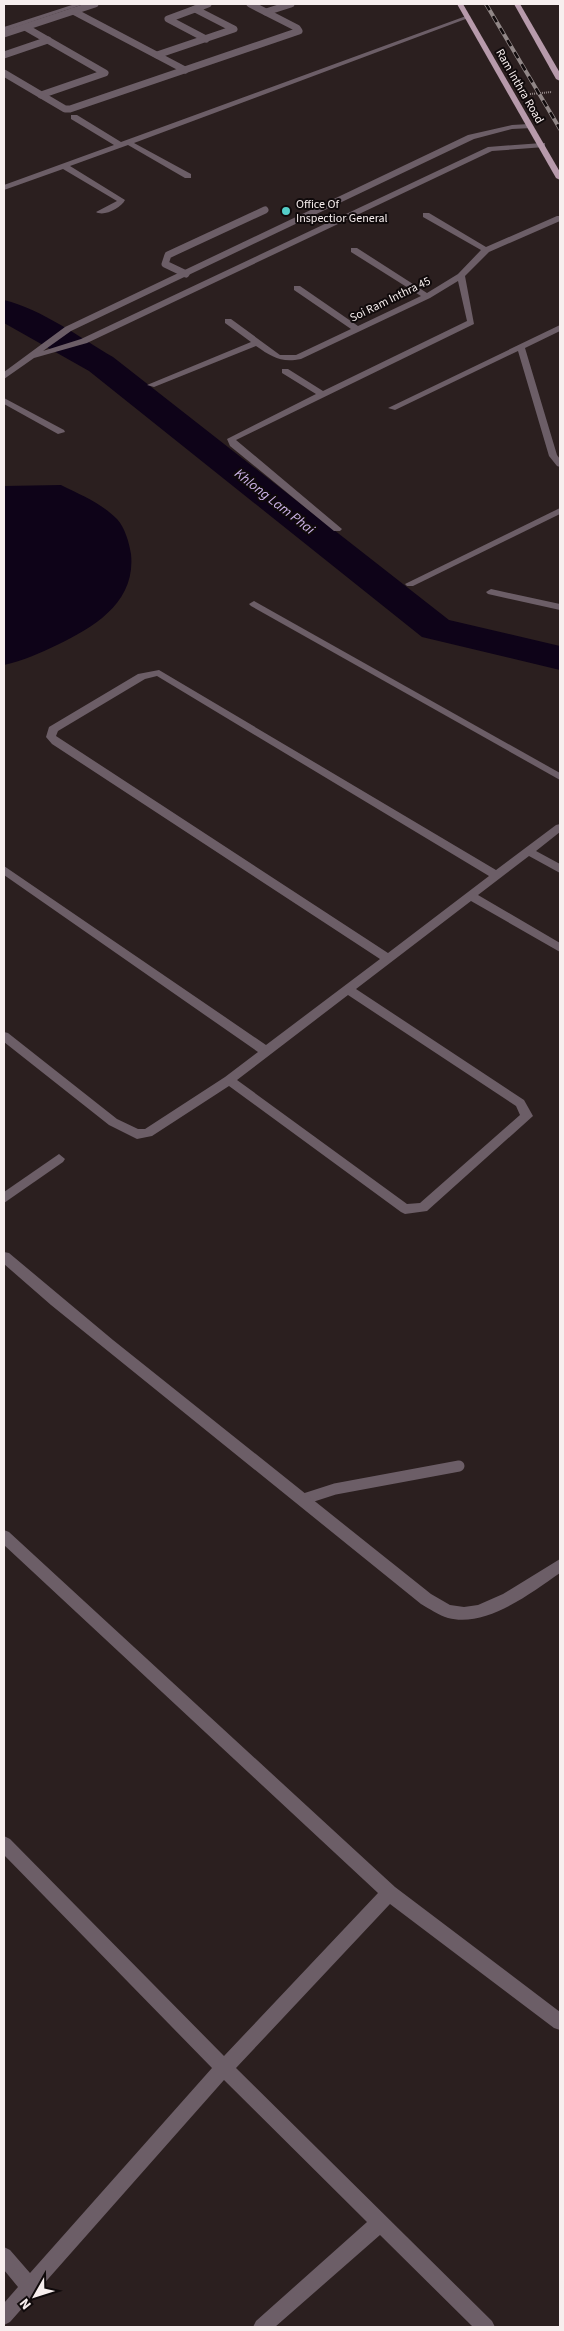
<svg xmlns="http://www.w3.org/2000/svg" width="564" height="2331" viewBox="0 0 564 2331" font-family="'Source Sans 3',sans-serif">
	<rect width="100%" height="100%" fill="#2b1f1f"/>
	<path fill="#0e0318" d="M61 485C81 495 101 503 117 519 125 528 129 542 131 554 136 602 95 627 57 645 40 653 23 661 4 665V486Z"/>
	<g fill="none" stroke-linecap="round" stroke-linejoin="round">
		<path fill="#0e0318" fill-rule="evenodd" d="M4 300C43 310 79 337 113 357L449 620 560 646V670L422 637 89 371 4 323Z"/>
		<polyline stroke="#948989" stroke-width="2" stroke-dasharray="1 1" stroke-linecap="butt" points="530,94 552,92"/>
		<g stroke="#6c5e67" stroke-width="7">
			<polyline points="195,9 168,19 206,39"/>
			<polyline points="73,11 185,70"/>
			<polyline points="266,12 291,4"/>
			<polyline points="25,27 105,73 41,95"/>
			<polyline points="4,34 95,4"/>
			<polyline points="4,55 48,40"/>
			<polyline points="157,55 234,29 195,9 208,4"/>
			<polyline points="4,73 65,109 70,109 299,31 297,28 250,4"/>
			<polyline points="186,274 165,264 168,255 265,210"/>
		</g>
		<polyline stroke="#6c5e67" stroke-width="11" points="304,1499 335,1489 459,1466"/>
		<g fill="#6c5e67" fill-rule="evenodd">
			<polygon points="75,4 84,4 4,31 4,27"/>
			<path d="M466 16 471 17 134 143 191 174V178H185L128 145 70 166 125 200C121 208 104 217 96 212L117 201 63 169 4 190V185L114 145 71 119V115H77L121 142Z"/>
			<polygon points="529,124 532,124 532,128 512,129 474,139 71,331 43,351 81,339 488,147 542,143 545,143 545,147 492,151 87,343 34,358 4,379 4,372 65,327 468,135 512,125"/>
			<path d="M423 213H429L486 247 557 216H560V221L489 252 465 276 474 324 236 440 342 529 340 531H334L230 446 227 439 316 394 282 373V369H288L323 391 467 321 458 281 430 298 301 359C281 363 272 357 256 346L154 387 147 385 251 342 225 323V319H231L280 355H296L351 329 294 290V286H300L358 326 421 296 351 252V248H357L427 293 458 274 481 250 423 217Z"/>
			<polygon points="560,325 560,331 525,348 557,455 560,459 560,467 557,466 549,456 518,351 395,410 388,408"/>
			<polygon points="4,398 64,430 65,432 58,434 4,404"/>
			<polygon points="560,508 560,514 413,586 407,586 405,584"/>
			<polygon points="491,589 560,604 560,610 488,594 486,592"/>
			<polygon points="254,601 560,773 560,780 251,606 249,604"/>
			<path d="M159 670 496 870 556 825 560 824V832L536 851 560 864V873L529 856 478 895 560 943V952L471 901 356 989 524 1100 533 1116 427 1211 405 1214 401 1212 229 1086 152 1136 137 1139 109 1125 4 1042V1032L8 1033 117 1119 138 1129H145L225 1077 258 1052 4 875V866L266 1045 380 959 52 744 46 737 49 727 138 674ZM157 676 489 876 388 953 56 736 58 731 145 679ZM348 995 516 1106 520 1115 420 1203 407 1204 237 1080Z"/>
			<polygon points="59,1154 65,1159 63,1162 4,1203 4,1192"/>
			<path d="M4 1252 9 1253 113 1340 431 1594 450 1605 464 1607 478 1605 503 1594 560 1559V1573C531 1593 486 1628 448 1618 438 1615 430 1609 421 1604L51 1305 4 1264Z"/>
			<polygon points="4,1530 9,1532 395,1887 560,2012 560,2030 554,2028 390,1904 236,2068 492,2321 495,2327 473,2327 380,2235 275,2327 253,2327 256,2321 367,2222 224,2080 10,2322 4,2325 4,2303 18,2287 4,2270 4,2247 10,2250 30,2273 212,2068 4,1855 4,1836 10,1839 224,2056 378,1893 4,1545"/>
		</g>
		<g fill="#b79aab" fill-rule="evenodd">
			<polygon points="457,4 463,4 560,172 560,180 556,178"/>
			<polygon points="514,4 520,4 560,73 560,81 556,79"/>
		</g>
		<g stroke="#918787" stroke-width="4">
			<polyline id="rail" points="486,4 560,129"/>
		</g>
		<use href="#rail" stroke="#100a0b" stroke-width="2.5" stroke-dasharray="7" stroke-linecap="butt"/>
	</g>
	<circle fill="#54cdc8" stroke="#100a0b" stroke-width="2" cx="286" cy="211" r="5"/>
	<g text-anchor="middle" stroke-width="4" stroke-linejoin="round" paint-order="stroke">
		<g font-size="12" fill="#f7eeee" stroke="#100a0b">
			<text transform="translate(520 86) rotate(60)" y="4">Ram Inthra Road</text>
			<text transform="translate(390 299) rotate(-26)" y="4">Soi Ram Inthra 45</text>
		</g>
		<g font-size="12" fill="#f7eeee" stroke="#100a0b" text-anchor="start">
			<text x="296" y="208">Office Of<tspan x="296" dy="14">Inspectior General</tspan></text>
		</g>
		<g font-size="14" font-style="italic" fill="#cdb3e8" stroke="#100a0b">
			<text transform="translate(275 501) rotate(38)" y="5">Khlong Lam Phai</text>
		</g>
	</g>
	<rect width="564" height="2331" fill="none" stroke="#f7eeee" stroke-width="10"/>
	<g transform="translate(35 2296) rotate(231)" stroke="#100a0b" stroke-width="4" paint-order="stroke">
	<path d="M0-4L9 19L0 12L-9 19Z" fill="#f7eeee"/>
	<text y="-8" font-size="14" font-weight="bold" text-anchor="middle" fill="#f7eeee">N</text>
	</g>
</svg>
